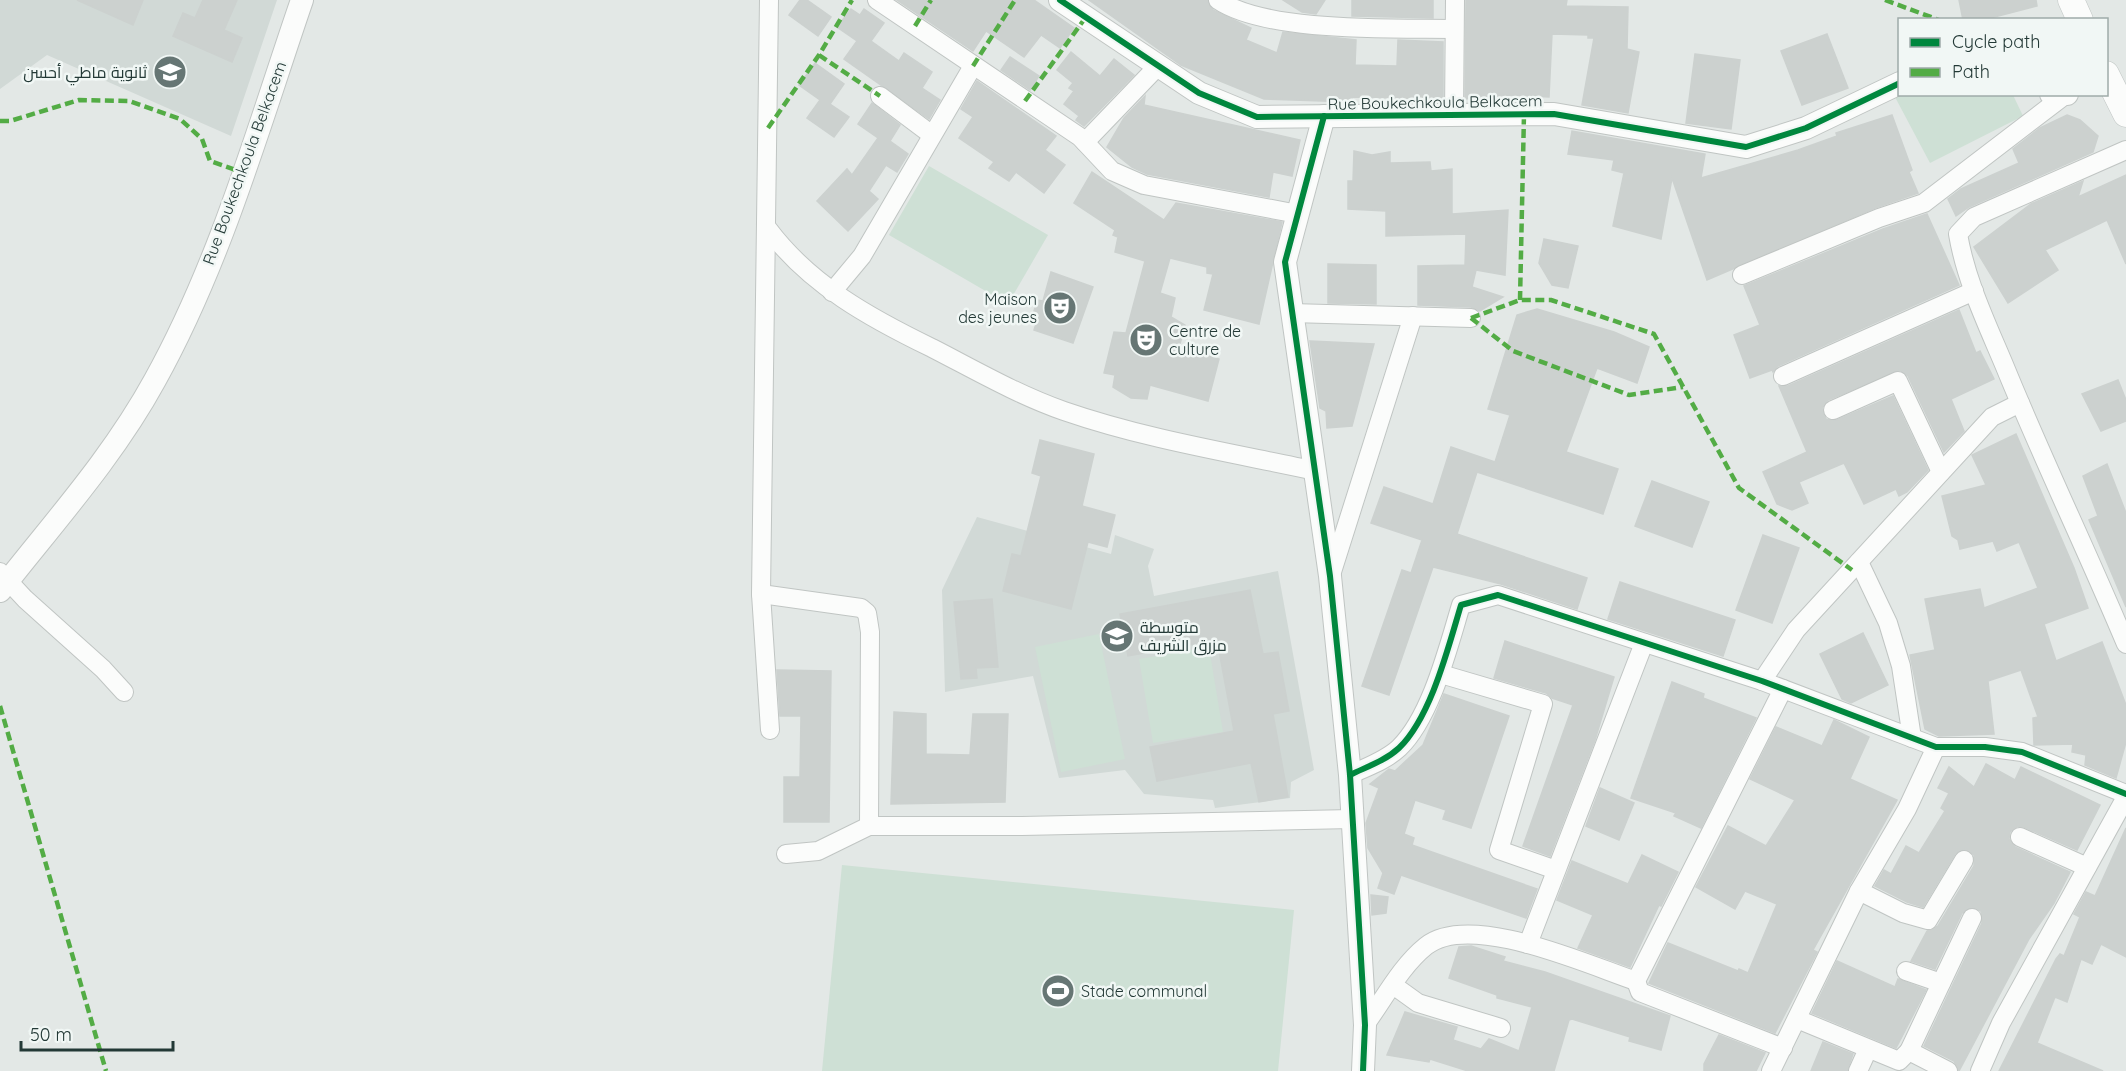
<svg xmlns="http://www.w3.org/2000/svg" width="2126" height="1071" viewBox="0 0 2126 1071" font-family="Quicksand,Cairo,sans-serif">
	<rect width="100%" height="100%" fill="#e3e8e6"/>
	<g fill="#d1d9d6">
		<polygon points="0,0 277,0 231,136 47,55 0,89"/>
		<polygon points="977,517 1111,554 1115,535 1154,549 1148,566 1154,596 1278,571 1314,770 1291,782 1290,798 1215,808 1213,800 1144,794 1125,770 1059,778 1033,676 945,692 942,590"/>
	</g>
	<g fill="#cee0d5">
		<polygon points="1901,94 2013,95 2023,116 1930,163 1895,97"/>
		<polygon points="929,166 1048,235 1008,304 889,235"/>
		<polygon points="1099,634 1125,759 1061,772 1035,647"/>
		<polygon points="1209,647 1223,732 1153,743 1139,659"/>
		<polygon points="842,865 1294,910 1278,1071 822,1071"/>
	</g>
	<g fill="#ccd1cf" stroke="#ccd1cf" stroke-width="1.5">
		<polygon points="77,0 143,0 133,25"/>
		<polygon points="203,0 237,0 224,30 242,38 232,62 173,36 183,13 195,18"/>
		<polygon points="800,0 807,0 831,17 818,36 789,15"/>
		<polygon points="897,0 1034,0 1074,28 1060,48 1041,35 1024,57 986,31 973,51"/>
		<polygon points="1089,0 1207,0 1213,10 1251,28 1246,40 1277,53 1283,32 1356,40 1355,65 1397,66 1398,40 1443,42 1443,99 1352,97 1352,102 1264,99 1181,65"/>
		<polygon points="1283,0 1325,0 1316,14 1302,12"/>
		<polygon points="1352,0 1433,0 1433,18 1352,16"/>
		<polygon points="1466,0 1567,0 1566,6 1628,7 1627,49 1639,52 1628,113 1582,105 1594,38 1588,38 1588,35 1552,34 1549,97 1509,95 1465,99"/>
		<polygon points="1959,0 2036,0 2037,6 1983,20 1963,20"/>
		<polygon points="851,9 860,15 864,9 884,23 871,41 899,61 904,53 932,72 922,88 940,100 929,119 844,59 857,41 837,27"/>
		<polygon points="1827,34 1848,88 1802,105 1781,51"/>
		<polygon points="1071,52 1100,76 1114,59 1134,75 1084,126 1076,120 1079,116 1064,104 1074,91 1069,88 1073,83 1057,70"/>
		<polygon points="1695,54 1740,60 1731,129 1686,123"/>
		<polygon points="1010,57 1039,76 1030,90 1001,70"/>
		<polygon points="815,63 844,84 830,104 849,117 834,137 807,118 820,100 799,85"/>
		<polygon points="977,81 1056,136 1045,150 1065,165 1044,193 1016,172 1009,181 989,168 994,162 959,138 973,117 961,109"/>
		<polygon points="1145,96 1144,105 1300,140 1292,176 1273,172 1269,197 1147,174 1132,167 1107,147 1124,118"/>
		<polygon points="872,103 900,125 890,141 908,154 897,172 886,165 869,191 878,199 848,231 817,201 847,169 852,175 878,138 858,124"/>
		<polygon points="1892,115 1912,170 1909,172 1918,193 1875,208 1707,280 1672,178 1661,239 1613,226 1624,173 1612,170 1614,160 1568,154 1572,131 1705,154 1701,178 1798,150 1837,136 1836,133"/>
		<polygon points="2067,115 2080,120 2098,136 2093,152 1969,207 1956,216 1948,199 1961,189 2019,163 2013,149 2040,128"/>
		<polygon points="1354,151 1372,155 1390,152 1390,163 1430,162 1431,171 1452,169 1452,214 1508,210 1505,275 1476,270 1472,287 1503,297 1480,311 1471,307 1418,305 1418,266 1465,265 1466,234 1386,236 1386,211 1348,209 1348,181 1353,181"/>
		<polygon points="1092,172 1164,220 1176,203 1282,222 1259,324 1204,310 1213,274 1207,273 1207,267 1170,258 1160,293 1175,298 1171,317 1185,325 1179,348 1219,359 1208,401 1150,385 1147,399 1131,398 1113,387 1115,375 1104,373 1114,332 1126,333 1145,261 1115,252 1118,237 1113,235 1115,230 1074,203"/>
		<polygon points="2126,175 2126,264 2107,220 2045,250 2058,270 2008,303 1974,247 2031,204 2083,181 2078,197"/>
		<polygon points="1927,214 1959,285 1778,366 1773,372 1772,370 1750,378 1734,335 1760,325 1744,286 1883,229"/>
		<polygon points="1544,239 1578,246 1568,288 1552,285 1539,263"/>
		<polygon points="1328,264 1376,265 1376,304 1328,303"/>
		<polygon points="1051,272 1093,287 1073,343 1034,330 1038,318 1033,315 1037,300 1043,301"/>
		<polygon points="1537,309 1614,332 1649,347 1637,383 1597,368 1566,452 1618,469 1603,514 1477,472 1457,534 1587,578 1577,609 1501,584 1433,567 1389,695 1362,686 1402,570 1411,573 1422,540 1371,523 1384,487 1433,504 1451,447 1495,462 1510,415 1488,409 1517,315"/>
		<polygon points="1959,310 1976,353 1980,351 1994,379 1951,399 1964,431 1944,452 1908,376 1900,370 1828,400 1822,408 1826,419 1837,420 1893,396 1928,470 1907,492 1899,496 1896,489 1864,504 1844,463 1799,482 1808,503 1792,510 1777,504 1763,472 1807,452 1779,386 1788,386"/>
		<polygon points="1310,341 1374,344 1352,426 1327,428 1326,411 1320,408"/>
		<polygon points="2118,380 2126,400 2126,421 2101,431 2082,394"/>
		<polygon points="2016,434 2074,568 2088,608 2044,624 2056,661 2102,642 2126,705 2126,742 2116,778 2085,765 2086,755 2072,752 2073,744 2034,745 2033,718 2038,717 2021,670 1988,681 1994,734 1939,736 1925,729 1910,655 1935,650 1925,599 1980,589 1984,608 2038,588 2019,542 1997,551 1993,541 1960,549 1958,540 1952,536 1942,496 1986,485 1972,455"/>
		<polygon points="1040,440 1094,454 1082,506 1115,515 1107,547 1088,542 1071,609 1003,591 1012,554 1021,556 1041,476 1032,473"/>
		<polygon points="2107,464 2126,513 2126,607 2089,520 2098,516 2083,476"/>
		<polygon points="1652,481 1709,502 1692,547 1635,526"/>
		<polygon points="1763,535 1799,548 1772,623 1736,610"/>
		<polygon points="1620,582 1735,620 1723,656 1608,619"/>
		<polygon points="1250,590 1263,654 1278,652 1289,711 1273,714 1288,797 1259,802 1251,763 1157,781 1150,747 1234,731 1217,640 1128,656 1120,614"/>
		<polygon points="992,599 998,667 976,668 977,678 961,679 954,602"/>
		<polygon points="1863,633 1888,685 1851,703 1842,699 1820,654"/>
		<polygon points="1505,641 1614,677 1595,740 1550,856 1523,846 1573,705 1552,698 1546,693 1494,678"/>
		<polygon points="777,670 831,671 829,822 784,822 784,777 800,777 801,716 780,716"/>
		<polygon points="1672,682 1704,694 1703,698 1756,718 1701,828 1674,816 1676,813 1631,798"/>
		<polygon points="1444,694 1509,716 1471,828 1443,819 1446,810 1415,800 1404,834 1414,838 1412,845 1537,889 1526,918 1401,875 1394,894 1378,888 1383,873 1368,848 1366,823 1379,788 1370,784 1389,769 1395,771 1423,745"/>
		<polygon points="894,712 926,714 926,754 970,755 973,714 1008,714 1005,802 891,804"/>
		<polygon points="1834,720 1869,737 1850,779 1897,800 1813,950 1817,952 1775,1033 1649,983 1668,943 1738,971 1739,969 1748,973 1777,904 1745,891 1735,909 1696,887 1728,826 1766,846 1795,800 1750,779 1776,727 1822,746"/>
		<polygon points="1986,764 2015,780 2021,767 2100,805 2077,850 2024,827 2018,826 2010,832 2009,839 2015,847 2070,872 2054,903 2029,939 1959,1071 1954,1061 1924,1046 1982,923 1981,911 1972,907 1962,913 1935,969 1911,961 1927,931 1938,926 1974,866 1974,855 1965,849 1955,854 1923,907 1907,902 1875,886 1884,870 1891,874 1906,846 1919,853 1945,811 1941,808 1949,793 1938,788 1949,767 1974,787"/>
		<polygon points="1600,788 1634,803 1619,840 1586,826"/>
		<polygon points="2126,828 2126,957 2101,944 2092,964 2081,959 2067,1002 2055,997 2037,1043 2103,1071 1999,1071 2056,959 2060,954 2064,956 2080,917 2074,914 2086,892 2095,896"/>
		<polygon points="1642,855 1678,872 1661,906 1659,905 1630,967 1578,948 1593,915 1557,900 1572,861 1628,884"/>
		<polygon points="1371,895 1388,897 1386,913 1372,915"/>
		<polygon points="1471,946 1505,957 1503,961 1545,972 1670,1016 1661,1050 1629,1041 1630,1037 1572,1019 1569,1020 1554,1071 1468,1071 1430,1059 1429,1062 1387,1055 1405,1012 1457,1027 1453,1040 1481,1049 1489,1039 1519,1051 1532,1007 1497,998 1497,995 1449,978 1459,947"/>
		<polygon points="1837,961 1895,987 1898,979 1926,990 1896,1048 1812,1013"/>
		<polygon points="1719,1035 1765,1053 1756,1071 1704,1071 1704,1064"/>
		<polygon points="1823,1042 1853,1054 1847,1071 1811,1071"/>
	</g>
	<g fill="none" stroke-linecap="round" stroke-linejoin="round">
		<g stroke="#c0c5c3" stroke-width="20">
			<g id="minor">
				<polyline points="769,0 761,594 770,730"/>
				<polyline points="877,0 1080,137 1112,171 1144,185 1298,214"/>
				<path d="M1218 0C1267 33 1394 28 1454 29"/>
				<polyline points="880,96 932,135"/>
				<polyline points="1454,115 1455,0"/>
				<polyline points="1085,142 1158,66"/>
				<path d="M2126 150 1974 217 1958 234C1966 281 1987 324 2005 367 2043 460 2087 551 2126 644"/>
				<path d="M768 229C810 285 870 318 932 348 975 370 1018 395 1064 411 1145 439 1232 453 1316 471"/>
				<polyline points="1742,275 1879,218 1924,203 2065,95"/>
				<polyline points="832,292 862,256 973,66"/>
				<polyline points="1291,313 1471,318"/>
				<polyline points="1783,376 1974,291"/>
				<polyline points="1833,410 1898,381 1941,472"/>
				<polyline points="1859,562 1888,623 1901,666 1912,738"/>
				<polyline points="0,572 25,599 103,669 124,692"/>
				<polyline points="1331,575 1413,316"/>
				<polyline points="761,594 861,608 867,613 870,632 869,826"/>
				<polyline points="1441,674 1543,704 1499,850 1556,870"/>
				<polyline points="1762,681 1796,630 1992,417 2020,403"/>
				<path d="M1350 775C1366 767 1385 761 1399 748 1431 717 1448 648 1461 605L1498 595 1762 681 1936 747H1985L2022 752 2126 794"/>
				<polyline points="2020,837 2087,867"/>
				<polyline points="786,854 818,851 869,826 1022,826 1352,819"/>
				<polyline points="1859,891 1903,913 1928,920 1964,860"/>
				<polyline points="1528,944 1644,643"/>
				<polyline points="1906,971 1941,983"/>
				<polyline points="1636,981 1640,992 1783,1048"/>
				<polyline points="1393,985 1418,1003 1501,1028"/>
				<polyline points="1797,1019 1899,1061 1909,1051"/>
				<path d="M1365 1025C1384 999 1401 966 1426 946 1470 911 1588 965 1636 981L1783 689"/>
				<polyline points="1771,1071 1859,891 1907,809 1936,747"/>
				<polyline points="1858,1071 1868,1049"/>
				<polyline points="1948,1071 1909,1051 1972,918"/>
				<polyline points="1980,1071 2001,1023 2126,797"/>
			</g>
		</g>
		<g stroke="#c0c5c3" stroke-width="24">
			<g id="tertiary">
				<polyline points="1060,0 1199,93 1257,117 1554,114 1746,147 1806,128 1900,83"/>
				<polyline points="2051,94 2067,94"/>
				<polyline points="1324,116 1285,262 1330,576 1350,775 1365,1025 1363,1071"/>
				<path d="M0 591C54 522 113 457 155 380 221 261 258 128 302 0"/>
			</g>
		</g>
		<g stroke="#c0c6c4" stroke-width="27">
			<g id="secondary">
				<polyline points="2071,0 2080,20"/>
				<polyline points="2106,74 2126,114"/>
			</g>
		</g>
		<use href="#minor" stroke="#fbfcfb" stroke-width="18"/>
		<use href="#tertiary" stroke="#fbfcfb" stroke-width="22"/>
		<use href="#secondary" stroke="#fbfcfb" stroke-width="26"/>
		<g stroke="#53ac45" stroke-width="4.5" stroke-dasharray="9 4.5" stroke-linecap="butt">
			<polyline points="1885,0 1939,20"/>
			<polyline points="915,26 931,0"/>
			<polyline points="819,55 880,96"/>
			<polyline points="973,66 1015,0"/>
			<polyline points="1025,101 1086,17"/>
			<polyline points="0,121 10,121 79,100 129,101 180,119 202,139 210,161 244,173"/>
			<polyline points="768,128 819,55 852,0"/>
			<polyline points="1520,300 1524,114"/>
			<polyline points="1471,318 1520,300 1551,300 1654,334 1739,488 1852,570"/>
			<polyline points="1471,318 1513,351 1629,395 1683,387"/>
			<polyline points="0,706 106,1071"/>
		</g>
		<g stroke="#f1f7f5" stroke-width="10">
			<g id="cycleway">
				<polyline points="1060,0 1199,93 1257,117 1554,114 1746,147 1806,128 1900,83"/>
				<polyline points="1324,116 1285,262 1330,576 1350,775 1365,1025 1363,1071"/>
				<path d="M1350 775C1366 767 1385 761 1399 748 1431 717 1448 648 1461 605L1498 595 1762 681 1936 747H1985L2022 752 2126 794"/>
			</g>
		</g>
		<use href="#cycleway" stroke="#00873e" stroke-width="6"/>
	</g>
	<defs>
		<g id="school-disc" transform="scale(1.725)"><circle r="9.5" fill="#667674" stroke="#f1f7f5"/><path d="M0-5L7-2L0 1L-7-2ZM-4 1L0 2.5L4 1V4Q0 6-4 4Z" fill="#fff"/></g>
		<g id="theatre-disc" transform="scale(1.725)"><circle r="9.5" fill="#667674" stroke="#f1f7f5"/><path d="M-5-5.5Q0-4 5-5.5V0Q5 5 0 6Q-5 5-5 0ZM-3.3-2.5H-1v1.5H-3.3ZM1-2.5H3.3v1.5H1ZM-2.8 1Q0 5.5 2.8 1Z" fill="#fff"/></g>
		<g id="stadium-disc" transform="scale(1.725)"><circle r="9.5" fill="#667674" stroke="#f1f7f5"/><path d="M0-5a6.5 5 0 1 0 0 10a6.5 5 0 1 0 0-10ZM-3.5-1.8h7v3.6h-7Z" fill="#fff"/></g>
	</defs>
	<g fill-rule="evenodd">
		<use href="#school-disc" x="170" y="72"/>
		<use href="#theatre-disc" x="1060" y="308"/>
		<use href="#theatre-disc" x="1146" y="340"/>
		<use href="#school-disc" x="1117" y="636"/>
		<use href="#stadium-disc" x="1058" y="991"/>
	</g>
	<g text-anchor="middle" stroke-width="5" stroke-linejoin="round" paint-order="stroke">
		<g font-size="16" fill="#233936" stroke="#f1f7f5" text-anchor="start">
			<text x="147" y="78" text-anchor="end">ثانوية ماطي أحسن</text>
			<text x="1037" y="305" text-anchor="end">Maison<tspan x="1037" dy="18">des jeunes</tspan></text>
			<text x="1169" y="337">Centre de<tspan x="1169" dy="18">culture</tspan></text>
			<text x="1140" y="633">متوسطة<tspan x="1140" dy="18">مزرق الشريف</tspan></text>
			<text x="1081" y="997">Stade communal</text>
		</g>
		<g font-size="16" fill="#233936" stroke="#f1f7f5">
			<text transform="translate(1435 102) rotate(-1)" y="6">Rue Boukechkoula Belkacem</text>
			<text transform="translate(244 163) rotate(-70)" y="6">Rue Boukechkoula Belkacem</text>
		</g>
	</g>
	<rect x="1898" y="18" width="210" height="78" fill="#f1f7f5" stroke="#9faba9" stroke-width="1.5"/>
	<rect x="1910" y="38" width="30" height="9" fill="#00873e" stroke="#9faba9" stroke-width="1.5"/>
	<text x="1952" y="48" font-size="18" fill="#233936">Cycle path</text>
	<rect x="1910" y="68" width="30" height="9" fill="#53ac45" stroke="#9faba9" stroke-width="1.5"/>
	<text x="1952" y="78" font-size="18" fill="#233936">Path</text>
	<path d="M21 1041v9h152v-9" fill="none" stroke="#233936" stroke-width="3"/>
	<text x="30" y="1041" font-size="18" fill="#233936" stroke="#f1f7f5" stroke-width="4.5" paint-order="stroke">50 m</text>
</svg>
